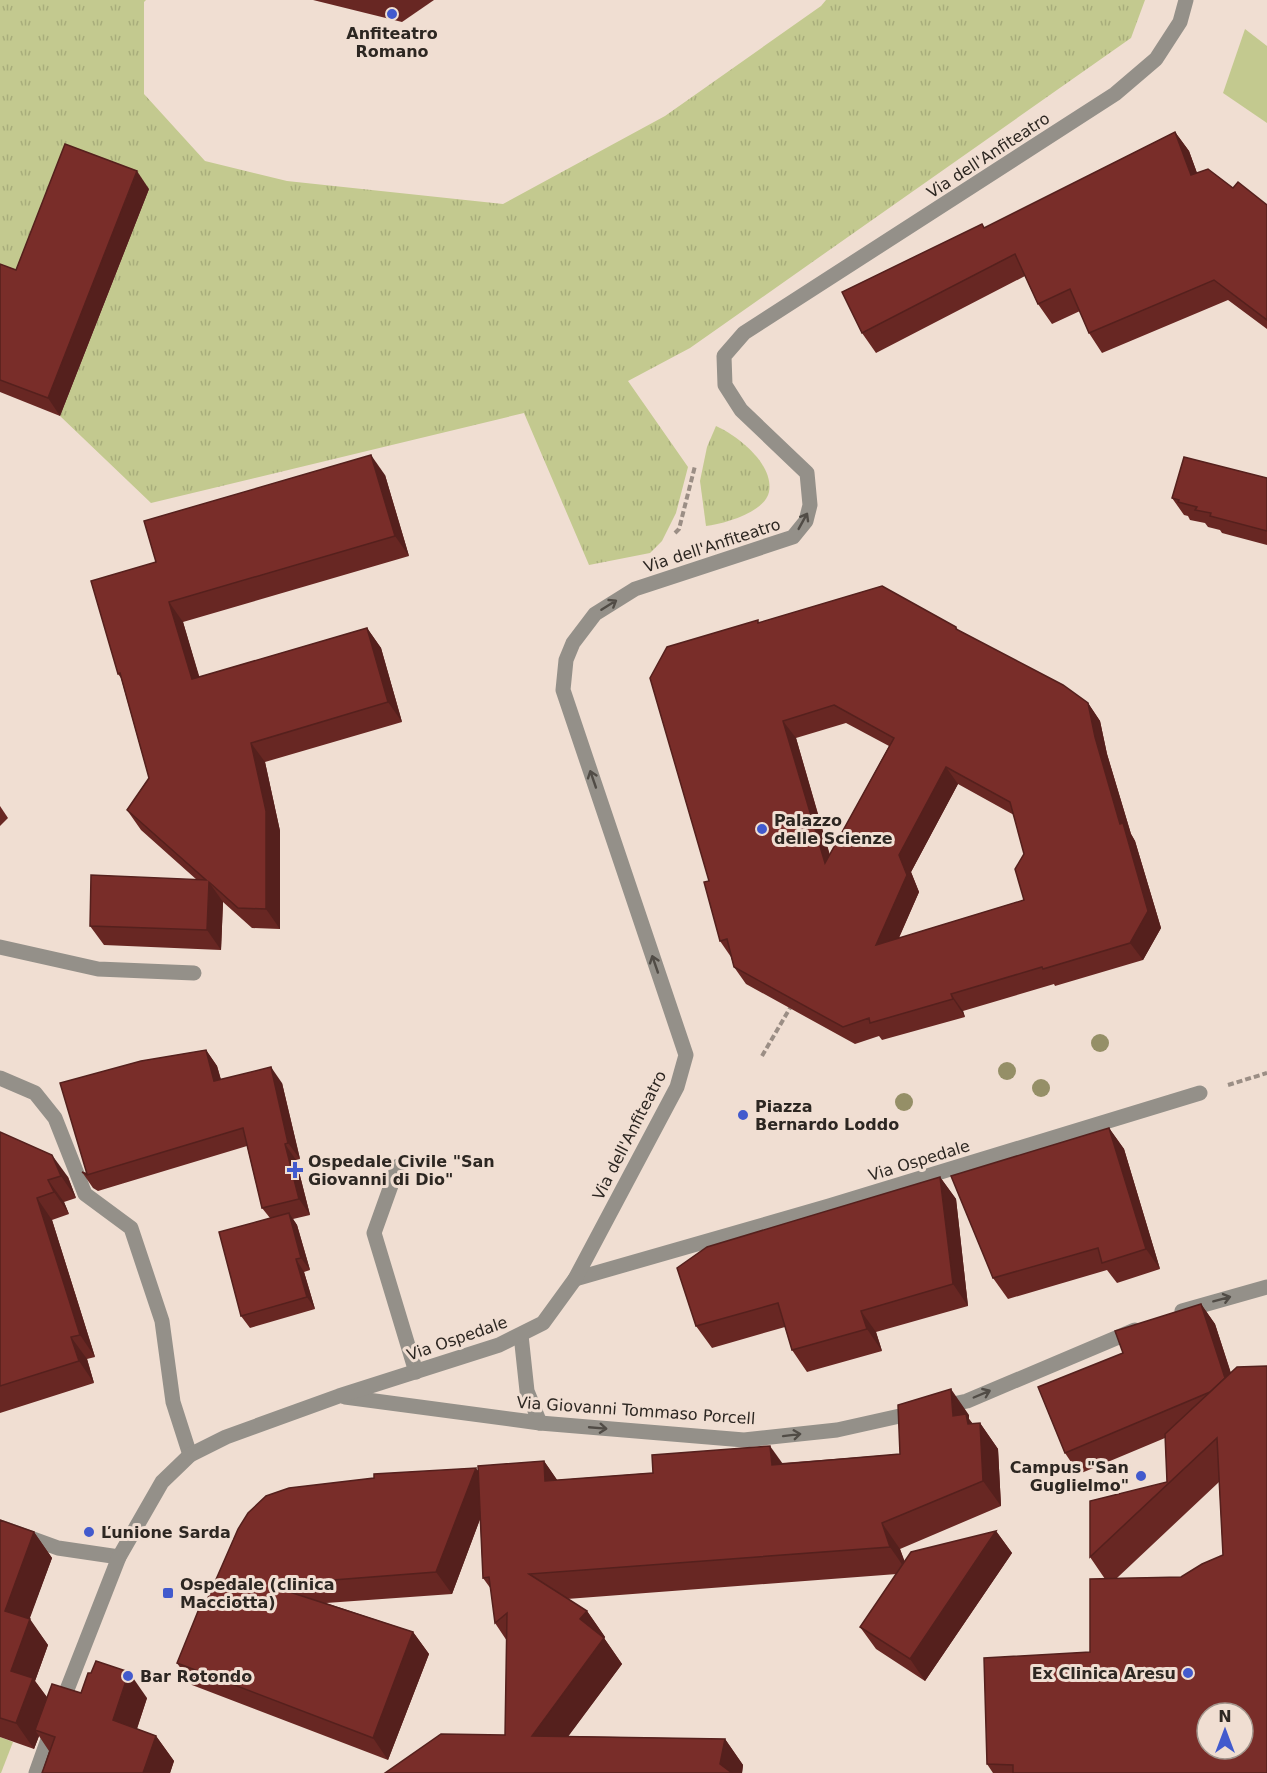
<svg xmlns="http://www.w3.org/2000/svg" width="1267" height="1773" viewBox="0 0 1267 1773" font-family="'DejaVu Sans',sans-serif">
	<defs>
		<pattern id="grass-tufts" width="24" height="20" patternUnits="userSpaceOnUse" patternTransform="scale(1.5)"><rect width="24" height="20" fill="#c3c98f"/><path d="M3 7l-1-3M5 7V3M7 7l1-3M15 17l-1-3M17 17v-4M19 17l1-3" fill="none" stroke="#a8ad7b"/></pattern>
	</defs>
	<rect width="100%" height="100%" fill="#f0ded2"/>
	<g fill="url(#grass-tufts)">
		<polygon points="0,0 146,0 144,2 144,94 205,161 287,181 503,204 665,116 821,6 826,0 1145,0 1131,38 690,348 628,381 688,467 676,513 662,541 650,553 589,565 524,413 151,503 60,416 149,189 29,287 0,276"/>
		<path d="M716 426C738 436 774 464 769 492 765 512 724 524 706 526L700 481 707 447Z"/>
	</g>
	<g fill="#c3c98f">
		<polygon points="1245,29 1267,46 1267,123 1223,93"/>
		<polygon points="0,1737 13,1742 1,1773 0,1773"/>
	</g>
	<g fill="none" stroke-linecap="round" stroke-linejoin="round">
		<g stroke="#9b8e85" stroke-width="4" stroke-dasharray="6 3" stroke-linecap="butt">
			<polyline points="675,533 679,529 695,466"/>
			<polyline points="762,1056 790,1008"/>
			<polyline points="1228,1085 1267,1073"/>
		</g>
		<g stroke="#949089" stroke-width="15">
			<polyline points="0,947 98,969 194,973"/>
			<polyline points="0,1078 35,1093 55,1118 85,1194 131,1228 162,1321 173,1402 190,1455"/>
			<polyline points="398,1166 374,1233 416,1372"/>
			<polyline points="575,1279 829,1206 1200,1093"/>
			<polyline points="1182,1311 1267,1287"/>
			<polyline points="521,1335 527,1391 540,1423"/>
			<polyline points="345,1397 540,1423 744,1440 837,1430 967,1401 1135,1330"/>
			<polyline points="0,1527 58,1548 119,1557"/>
			<polyline points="61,1705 119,1557 162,1482 190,1455 226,1437 339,1396 499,1345 543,1323 575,1279 677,1087 686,1055 563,690 566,660 573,643 595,614 635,589 793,537 806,521 810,505 807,473 741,410 725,385 724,356 744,333 1115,94 1156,59 1180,22 1186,0"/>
			<polyline points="36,1773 52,1728"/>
		</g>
	</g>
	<g fill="#958f67">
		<circle cx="1100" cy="1043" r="9"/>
		<circle cx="1007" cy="1071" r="9"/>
		<circle cx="1041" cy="1088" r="9"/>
		<circle cx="904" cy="1102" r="9"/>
	</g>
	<g fill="#682723" fill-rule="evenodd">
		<polygon points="313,0 434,0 402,22"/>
		<polygon points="1175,132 1189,151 1197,173 1233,188 1267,205 1267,329 1228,300 1102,353 1089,333 1080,311 1052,324 1038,304 1025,276 876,353 862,333 982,224 985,228"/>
		<polygon points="149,189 60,416 0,392 0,264 16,270"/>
		<polygon points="385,475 409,556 183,622 199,677 367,628 381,648 402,722 265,762 280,831 280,929 252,928 223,902 221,950 104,945 90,926 197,880 141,830 127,810 149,778 121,678 118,674 156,562"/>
		<polygon points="1267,478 1267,545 1222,533 1220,530 1208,527 1205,523 1190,520 1188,516 1184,515 1172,498"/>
		<path d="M759 623 956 627 958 630 1088 703 1100 721 1107 754 1131 834 1135 841 1161 928 1143 960 1055 986 1054 984 963 1011 965 1017 882 1040 879 1036 855 1044 746 984 734 967 731 957 720 941 709 881ZM846 723 889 746 830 855 796 738ZM958 784 1014 815 1024 854V900L899 938 919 892 911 872Z"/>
		<polygon points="0,806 8,818 0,826"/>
		<polygon points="206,1050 217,1066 221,1080 282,1083 300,1159 296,1160 310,1215 293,1219 297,1225 310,1270 304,1272 315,1309 250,1328 241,1316 270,1218 262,1208 247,1146 98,1191 93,1188 82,1172 87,1174"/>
		<polygon points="1109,1128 1124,1149 1160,1269 1117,1283 1107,1270 1008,1299 993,1278"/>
		<polygon points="0,1132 68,1177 76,1198 64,1202 69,1214 52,1220 95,1357 87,1359 94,1383 0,1413"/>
		<polygon points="940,1177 956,1199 968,1306 876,1332 882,1351 807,1372 792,1350 785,1327 712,1348 696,1326"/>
		<path d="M1201 1304 1215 1324 1231 1373 1267 1773H993L987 1764 1090 1652 1105 1579 1090 1557 1167 1482 1165 1438 1079 1474 1065 1453 1123 1353ZM1219 1482 1223 1555 1181 1577 1117 1578Z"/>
		<polygon points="969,1415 969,1419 973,1424 980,1423 998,1449 1001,1506 900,1549 905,1562 996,1531 1012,1553 925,1681 876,1649 860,1627 897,1574 567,1599 587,1611 605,1637 604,1638 622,1664 568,1736 725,1739 743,1765 742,1773 385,1773 505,1735 507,1641 495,1623 491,1589 483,1578 480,1519 452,1594 326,1603 413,1632 429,1654 388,1760 192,1685 177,1663 207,1600 478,1470 544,1461 557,1480 900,1454"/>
		<polygon points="0,1520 34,1532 52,1558 29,1619 48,1645 35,1681 47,1697 81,1693 147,1698 137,1729 156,1736 174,1761 170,1773 42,1773 49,1751 39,1736 34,1749 0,1737"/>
	</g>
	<g fill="#55201d">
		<polygon points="1175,132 1189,151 1205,195 1191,175"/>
		<polygon points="137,171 149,189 60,416 48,398"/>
		<polygon points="371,455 385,475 409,556 395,536"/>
		<polygon points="169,602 183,622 206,699 192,679"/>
		<polygon points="367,628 381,648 402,722 388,702"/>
		<polygon points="1088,703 1100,721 1107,754 1131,834 1135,841 1161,928 1143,960 1130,943 1120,824 1095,737"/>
		<polygon points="783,721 796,738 837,881 825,863"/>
		<polygon points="251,743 265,762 280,831 280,929 266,909"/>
		<polygon points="946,767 958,784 911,872 919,892 888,962 876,945 899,855"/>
		<polygon points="209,882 223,902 221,950 207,930"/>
		<polygon points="951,994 963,1011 965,1017 953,999"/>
		<polygon points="206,1050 217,1066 226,1097 214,1081"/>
		<polygon points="271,1067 282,1083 300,1159 288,1143"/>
		<polygon points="1109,1128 1124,1149 1160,1269 1146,1249"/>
		<polygon points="285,1144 296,1160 310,1215 299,1199"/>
		<polygon points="52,1155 68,1177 76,1198 61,1176"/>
		<polygon points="940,1177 956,1199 968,1306 953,1284"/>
		<polygon points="48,1180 64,1202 69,1214 54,1192"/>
		<polygon points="37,1198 52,1220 95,1357 80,1335"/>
		<polygon points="289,1213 297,1225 310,1270 301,1258"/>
		<polygon points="296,1259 304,1272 315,1309 307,1297"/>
		<polygon points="1201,1304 1215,1324 1241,1405 1227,1385"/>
		<polygon points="861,1311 876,1332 882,1351 867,1329"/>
		<polygon points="71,1337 87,1359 94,1383 79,1361"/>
		<polygon points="951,1389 969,1415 969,1419 981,1435 980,1423 998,1449 1001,1506 983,1481 953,1416"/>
		<polygon points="770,1446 788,1471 772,1465"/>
		<polygon points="544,1461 562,1487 545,1481"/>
		<polygon points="476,1468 491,1490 452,1594 436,1572"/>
		<polygon points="882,1523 900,1549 908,1573 890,1547"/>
		<polygon points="996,1531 1012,1553 925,1681 910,1659"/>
		<polygon points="34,1532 52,1558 23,1637 5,1611"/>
		<polygon points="587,1611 605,1637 598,1645 580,1619"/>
		<polygon points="30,1619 48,1645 35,1681 51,1703 35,1730 39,1736 34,1749 16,1723 11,1671"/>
		<polygon points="413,1632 429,1654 388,1760 373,1738"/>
		<polygon points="604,1638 622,1664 550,1761 532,1736"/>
		<polygon points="129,1672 147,1698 131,1746 113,1720"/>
		<polygon points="156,1736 174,1761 170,1773 143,1773"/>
		<polygon points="725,1739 743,1765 742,1773 726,1773 720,1764"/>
	</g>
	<g fill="#792d29" stroke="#55201d" stroke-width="1.5" fill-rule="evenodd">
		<polygon points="1175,132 1191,175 1208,169 1233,188 1238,182 1267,205 1267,320 1214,280 1089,333 1070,289 1038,304 1015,254 862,333 842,292 982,224 984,228"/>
		<polygon points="65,144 137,171 48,398 0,380 0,264 16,270"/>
		<polygon points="371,455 395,536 169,602 192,679 367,628 388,702 251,743 266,811 266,909 238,908 209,882 207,930 90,926 91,875 206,880 127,810 149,778 120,673 118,674 91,581 156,562 144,521"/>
		<polygon points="1184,457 1267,478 1267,531 1210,516 1211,513 1195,510 1197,507 1178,502 1179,500 1172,498"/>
		<path d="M882 586 956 627V629L1063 685 1088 703 1095 737 1120 824 1123 823 1148 911 1130 943 1043 969 1042 967 951 994 953 999 870 1023 869 1018 843 1027 734 967 727 939 720 941 704 882 709 881 650 678 667 647 758 620V623ZM834 705 894 738 825 863 783 721ZM946 767 1010 802 1024 854 1015 869 1024 900 876 945 907 875 899 855Z"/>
		<polygon points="206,1050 214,1081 271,1067 288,1143 285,1144 299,1199 262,1208 243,1128 87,1175 82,1172 87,1174 60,1083 141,1061"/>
		<polygon points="1109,1128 1146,1249 1102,1263 1098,1248 993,1278 951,1176"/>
		<polygon points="0,1132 52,1155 61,1176 48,1180 54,1192 37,1198 80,1335 71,1337 79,1361 0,1386"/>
		<polygon points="940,1177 953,1284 861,1311 867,1329 792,1350 778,1303 696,1326 677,1268 707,1247"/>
		<polygon points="289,1213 301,1258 296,1259 307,1297 241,1316 219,1232"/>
		<polygon points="1201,1304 1225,1378 1210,1392 1065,1453 1038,1387 1123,1353 1115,1331"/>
		<path d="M1267 1366V1773H1013V1765L987 1764 984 1658 1090 1652V1579L1181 1577 1202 1564 1223 1555 1217 1438 1090 1557V1501L1167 1482 1165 1434 1237 1367ZM1207 1713H1243V1749H1207Z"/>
		<polygon points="951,1389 953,1416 966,1414 968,1424 980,1423 983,1481 882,1523 890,1547 529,1574 587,1611 580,1619 604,1638 532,1736 725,1739 720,1764 732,1773 385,1773 441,1734 505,1735 507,1613 495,1623 489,1577 483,1578 478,1466 544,1461 545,1481 653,1473 652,1455 770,1446 772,1465 900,1454 898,1405"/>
		<polygon points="476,1468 436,1572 268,1585 413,1632 373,1738 177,1663 203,1599 207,1600 238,1529 248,1513 266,1496 289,1488 374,1478 374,1474"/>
		<polygon points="0,1520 34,1532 5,1611 30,1619 11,1671 33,1678 16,1723 0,1718"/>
		<polygon points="996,1531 910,1659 860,1627 911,1552"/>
		<polygon points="96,1661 129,1672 113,1720 156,1736 143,1773 42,1773 55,1737 35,1730 52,1684 81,1693 88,1673 91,1673"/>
	</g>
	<defs><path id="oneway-shaft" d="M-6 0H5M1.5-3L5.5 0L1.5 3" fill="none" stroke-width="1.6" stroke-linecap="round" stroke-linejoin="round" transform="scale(1.5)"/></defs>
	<g stroke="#514c46">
		<use href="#oneway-shaft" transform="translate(803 521) rotate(-61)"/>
		<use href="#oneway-shaft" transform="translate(609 605) rotate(-32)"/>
		<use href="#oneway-shaft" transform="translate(593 779) rotate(-109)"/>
		<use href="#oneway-shaft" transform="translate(655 964) rotate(-109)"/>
		<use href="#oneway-shaft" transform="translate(1222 1299) rotate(-15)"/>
		<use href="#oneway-shaft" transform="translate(982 1394) rotate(-23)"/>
		<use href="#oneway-shaft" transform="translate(598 1428) rotate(5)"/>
		<use href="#oneway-shaft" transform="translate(792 1435) rotate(-7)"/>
	</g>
	<g fill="#425acd" stroke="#f0ded2" stroke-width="2">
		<circle cx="392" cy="14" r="6"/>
		<circle cx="762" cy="829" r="6"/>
		<circle cx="743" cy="1115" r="6"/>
		<path d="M292 1161h6v6h6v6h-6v6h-6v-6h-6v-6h6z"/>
		<circle cx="1141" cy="1476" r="6"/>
		<circle cx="89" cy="1532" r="6"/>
		<rect x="162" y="1587" width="12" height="12" rx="3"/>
		<circle cx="1188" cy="1673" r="6"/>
		<circle cx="128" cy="1676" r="6"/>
	</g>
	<g text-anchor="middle" stroke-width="6" stroke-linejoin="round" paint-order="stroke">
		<g font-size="16" font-weight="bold" fill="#2d2722" stroke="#f0ded2" text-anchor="start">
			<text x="392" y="39" text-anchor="middle">Anfiteatro<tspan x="392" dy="18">Romano</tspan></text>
			<text x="774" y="826">Palazzo<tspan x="774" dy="18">delle Scienze</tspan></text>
			<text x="755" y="1112">Piazza<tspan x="755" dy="18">Bernardo Loddo</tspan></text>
			<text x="308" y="1167">Ospedale Civile "San<tspan x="308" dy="18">Giovanni di Dio"</tspan></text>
			<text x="1129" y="1473" text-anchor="end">Campus "San<tspan x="1129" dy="18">Guglielmo"</tspan></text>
			<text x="101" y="1538">Ľunione Sarda</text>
			<text x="180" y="1590">Ospedale (clinica<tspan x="180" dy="18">Macciotta)</tspan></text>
			<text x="1176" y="1679" text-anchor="end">Ex Clinica Aresu</text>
			<text x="140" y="1682">Bar Rotondo</text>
		</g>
		<g font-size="16" fill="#2d2722" stroke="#f0ded2">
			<text transform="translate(988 155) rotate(-33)" y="6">Via dell'Anfiteatro</text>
			<text transform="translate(712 545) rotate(-18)" y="6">Via dell'Anfiteatro</text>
			<text transform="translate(629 1135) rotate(-63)" y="6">Via dell'Anfiteatro</text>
			<text transform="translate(919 1160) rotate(-17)" y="6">Via Ospedale</text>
			<text transform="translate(457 1338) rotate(-19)" y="6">Via Ospedale</text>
			<text transform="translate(636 1410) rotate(4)" y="6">Via Giovanni Tommaso Porcell</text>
		</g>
	</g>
	<g transform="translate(1225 1731)"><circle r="28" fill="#f0ded2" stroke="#a2958c" stroke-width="1.5"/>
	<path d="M0-4.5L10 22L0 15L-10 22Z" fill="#425acd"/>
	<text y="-9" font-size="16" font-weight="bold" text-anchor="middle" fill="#2d2722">N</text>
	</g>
</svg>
